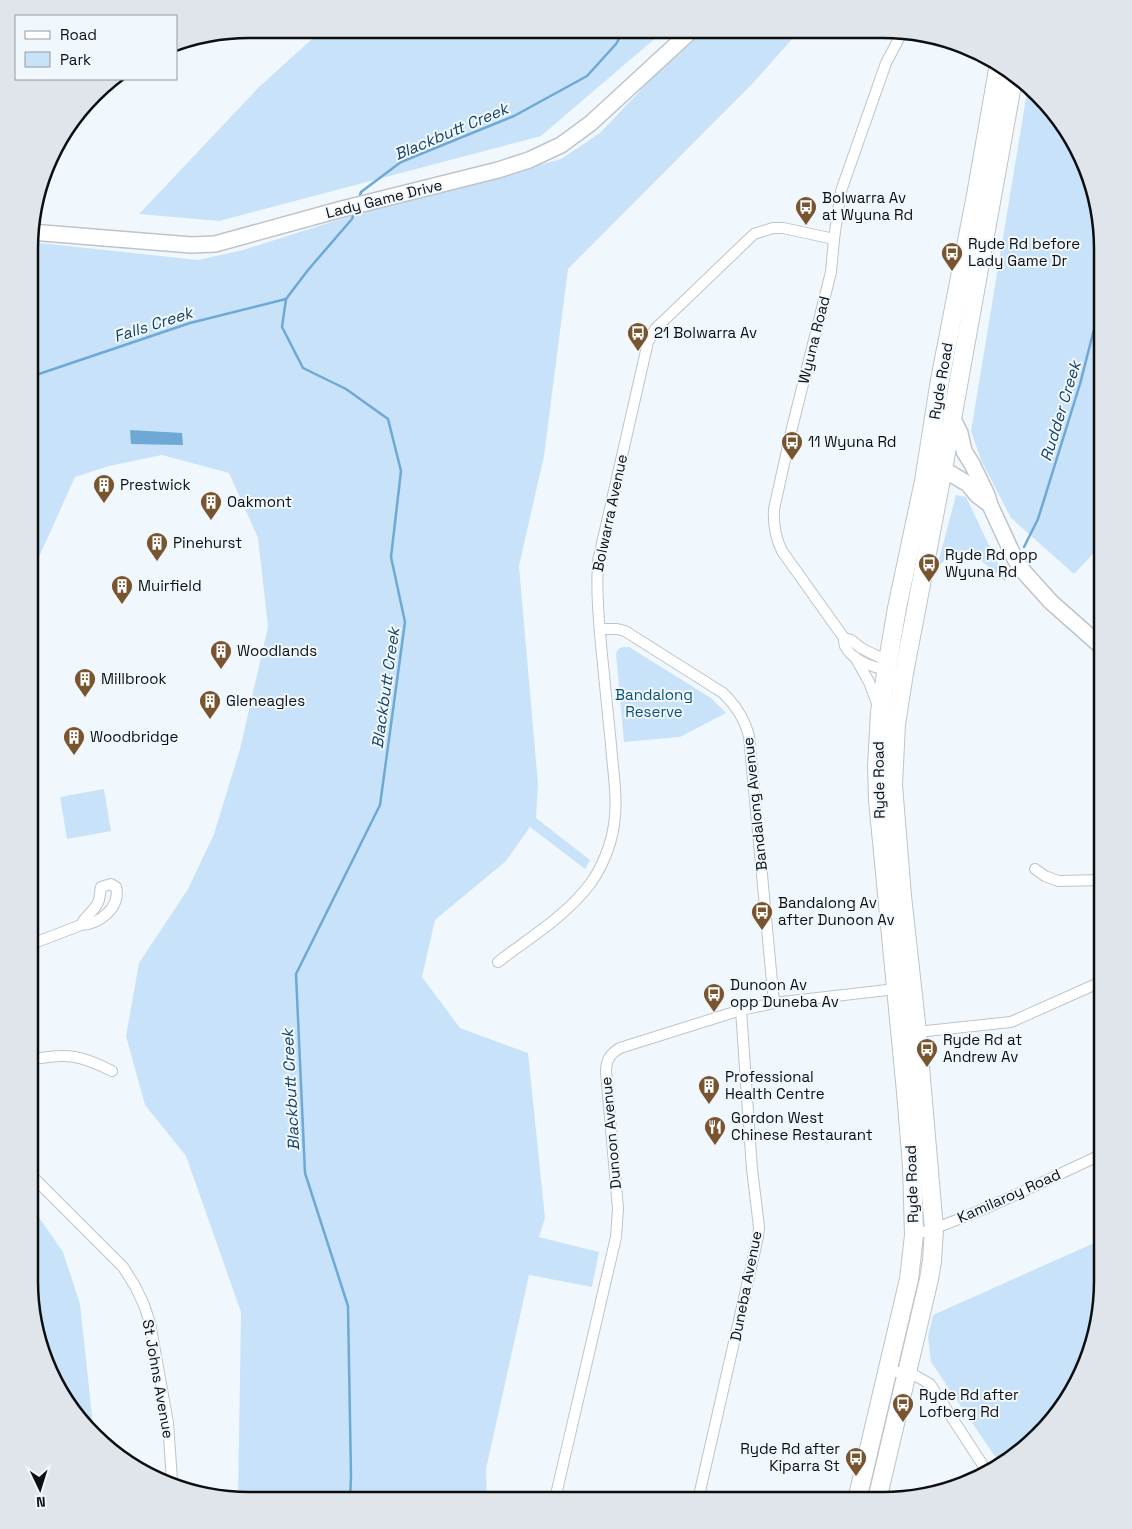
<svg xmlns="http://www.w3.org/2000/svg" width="1132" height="1529" viewBox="0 0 1132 1529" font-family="'Space Grotesk',sans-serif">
	<rect width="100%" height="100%" fill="#f1f8fd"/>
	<g fill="#c8e3f9">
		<polygon points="323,29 665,30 541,136 219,221 139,214 259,87"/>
		<polygon points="704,30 800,30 754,82 568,269 544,456 519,566 538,784 536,818 590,860 585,869 530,827 506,861 435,920 422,977 460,1028 528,1053 545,1218 539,1237 599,1252 592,1287 529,1275 486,1469 487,1499 238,1498 241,1312 186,1156 145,1105 126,1036 139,963 188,889 214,834 240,749 268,627 258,538 229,473 162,455 109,466 75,477 30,577 31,242 198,260 243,250 369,210 476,183 561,159 600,133 654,76"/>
		<polygon points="1028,86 1049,104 1080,151 1103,249 1103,543 1074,574 1011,518 981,460 971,431"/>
		<path d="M956 495 966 497 999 566 1006 582C983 562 960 534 936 571Z"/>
		<polygon points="623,647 629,647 711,698 726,713 680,737 624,742 616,654 618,649"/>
		<polygon points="104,789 111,831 67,839 60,797"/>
		<polygon points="29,1203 63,1252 80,1304 94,1434 84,1425 52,1378 29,1280"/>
		<polygon points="1103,1239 1103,1295 1091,1351 1066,1402 1028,1445 1000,1464 931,1362 928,1337 933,1315"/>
	</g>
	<polygon fill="#6ea8d4" points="130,430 182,433 183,445 131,444"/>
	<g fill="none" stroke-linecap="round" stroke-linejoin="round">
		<g stroke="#6ea8d4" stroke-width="2.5">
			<polyline points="359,198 361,192 401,162 514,116 587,76 616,44 624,30"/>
			<polyline points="30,377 190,323 286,299"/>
			<polyline points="1024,547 1038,519 1080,384 1101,302 1103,276"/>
			<polyline points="350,1499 351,1476 348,1306 305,1173 296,974 380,805 405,622 391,557 401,471 388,419 346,389 303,368 282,327 286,299 308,270 352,219 355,210"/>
		</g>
		<g stroke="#bec4c9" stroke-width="12">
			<g id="minor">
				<path d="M600 629H617L625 631 723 693C736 706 744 718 749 736L774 1003"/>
				<polyline points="844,638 851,640 861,648 891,663"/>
				<polyline points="855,657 869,682 878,706"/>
				<path d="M890 671C876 668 852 661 845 646 844 644 844 641 844 638L782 551C775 537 773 525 774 509L792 428 831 272 834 239 841 191 886 63 903 31"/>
				<polyline points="1035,869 1045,876 1058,881 1103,880"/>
				<path d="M29 945 81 925C100 924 121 907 116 887L111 884 101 887C100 891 100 896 99 900 96 910 85 916 81 925"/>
				<path d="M498 962C529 938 566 916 590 884 602 868 611 845 614 825 618 799 613 771 611 745 608 715 605 685 602 655 599 624 596 592 598 561L648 342 655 329 754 234 773 228H783L834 239"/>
				<polyline points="917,1032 1011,1022 1103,981"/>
				<path d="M29 1060C66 1053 78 1054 112 1071"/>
				<polyline points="29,1173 123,1267 135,1286 144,1305 150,1323 168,1423 172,1480"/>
				<path d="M914 1235C979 1215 1041 1182 1103 1154"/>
				<polyline points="888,1370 916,1376 930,1384 988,1473"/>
				<path d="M555 1499 616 1237 618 1209 606 1072C606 1060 610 1054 620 1048L741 1010 774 1003 896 989"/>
				<polyline points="698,1500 758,1237 759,1227 752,1169 741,1010"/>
			</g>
		</g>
		<g stroke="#bec4c9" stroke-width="18">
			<g id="secondary">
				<polyline points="31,232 191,245 215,244 342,209 498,170 529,160 561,145 591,123 692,30"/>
				<polyline points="952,417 960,433 964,451 972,464 987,495 990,505 1015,559 1024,572 1051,602 1103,648"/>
				<polyline points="934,462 943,469 968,484 977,495 989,504"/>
			</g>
		</g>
		<g stroke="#bec4c9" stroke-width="20">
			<g id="trunk">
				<polyline points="857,1500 909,1279 914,1235 912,1166 906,1092 878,800 877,767 880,712 888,661 897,608 924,481 940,380 976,195 999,64"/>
				<polyline points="877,1500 929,1279 932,1261 934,1229 917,1032 902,896 893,785 896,724 904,673 943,469 1014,74"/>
			</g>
		</g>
		<use href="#minor" stroke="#fff" stroke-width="10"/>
		<use href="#secondary" stroke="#fff" stroke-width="15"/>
		<use href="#trunk" stroke="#fff" stroke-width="18"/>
	</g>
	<defs>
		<g id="bus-pin" transform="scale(1.125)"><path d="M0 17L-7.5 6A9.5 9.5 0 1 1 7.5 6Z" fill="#79552f" stroke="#f1f8fd"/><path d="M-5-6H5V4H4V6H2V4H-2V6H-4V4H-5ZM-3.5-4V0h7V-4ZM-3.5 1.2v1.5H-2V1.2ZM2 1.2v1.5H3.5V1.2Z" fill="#fff"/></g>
		<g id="building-pin" transform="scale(1.125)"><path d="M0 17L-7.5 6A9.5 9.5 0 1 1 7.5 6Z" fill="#79552f" stroke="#f1f8fd"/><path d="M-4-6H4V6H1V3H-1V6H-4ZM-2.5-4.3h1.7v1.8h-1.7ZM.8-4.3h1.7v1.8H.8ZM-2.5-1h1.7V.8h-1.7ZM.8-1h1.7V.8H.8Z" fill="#fff"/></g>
		<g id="restaurant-pin" transform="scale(1.125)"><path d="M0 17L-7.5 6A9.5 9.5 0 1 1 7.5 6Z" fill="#79552f" stroke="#f1f8fd"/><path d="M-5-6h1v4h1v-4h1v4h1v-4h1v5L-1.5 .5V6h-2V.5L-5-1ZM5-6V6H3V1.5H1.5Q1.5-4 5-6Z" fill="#fff"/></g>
	</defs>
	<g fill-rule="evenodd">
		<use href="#bus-pin" x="806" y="207"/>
		<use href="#bus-pin" x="952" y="253"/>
		<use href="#bus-pin" x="638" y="333"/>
		<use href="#bus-pin" x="792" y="442"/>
		<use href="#building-pin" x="104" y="485"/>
		<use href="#building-pin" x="211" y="502"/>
		<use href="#building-pin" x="157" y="543"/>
		<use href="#bus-pin" x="929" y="564"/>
		<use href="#building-pin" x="122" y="586"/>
		<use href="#building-pin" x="221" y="651"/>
		<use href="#building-pin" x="85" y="679"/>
		<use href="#building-pin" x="210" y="701"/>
		<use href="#building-pin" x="74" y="737"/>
		<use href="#bus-pin" x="762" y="912"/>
		<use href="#bus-pin" x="714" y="994"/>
		<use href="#bus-pin" x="927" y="1049"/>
		<use href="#building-pin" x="709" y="1086"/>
		<use href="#restaurant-pin" x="715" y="1127"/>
		<use href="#bus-pin" x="903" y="1404"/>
		<use href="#bus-pin" x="856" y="1458"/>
	</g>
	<g text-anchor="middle" stroke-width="4" stroke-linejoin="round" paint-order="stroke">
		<g font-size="15" fill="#0c0e0f" stroke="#f1f8fd" text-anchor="start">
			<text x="822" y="203">Bolwarra Av<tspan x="822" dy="17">at Wyuna Rd</tspan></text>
			<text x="968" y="249">Ryde Rd before<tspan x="968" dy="17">Lady Game Dr</tspan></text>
			<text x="654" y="338">21 Bolwarra Av</text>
			<text x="808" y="447">11 Wyuna Rd</text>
			<text x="120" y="490">Prestwick</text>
			<text x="227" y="507">Oakmont</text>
			<text x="173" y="548">Pinehurst</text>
			<text x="945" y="560">Ryde Rd opp<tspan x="945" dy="17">Wyuna Rd</tspan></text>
			<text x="138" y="591">Muirfield</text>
			<text x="237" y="656">Woodlands</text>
			<text x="101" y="684">Millbrook</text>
			<text x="226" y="706">Gleneagles</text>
			<text x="90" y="742">Woodbridge</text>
			<text x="778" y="908">Bandalong Av<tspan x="778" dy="17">after Dunoon Av</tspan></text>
			<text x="730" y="990">Dunoon Av<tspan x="730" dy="17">opp Duneba Av</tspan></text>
			<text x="943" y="1045">Ryde Rd at<tspan x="943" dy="17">Andrew Av</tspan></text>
			<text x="725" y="1082">Professional<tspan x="725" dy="17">Health Centre</tspan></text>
			<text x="731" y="1123">Gordon West<tspan x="731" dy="17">Chinese Restaurant</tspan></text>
			<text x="919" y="1400">Ryde Rd after<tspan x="919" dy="17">Lofberg Rd</tspan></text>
			<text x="840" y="1454" text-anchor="end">Ryde Rd after<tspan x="840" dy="17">Kiparra St</tspan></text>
		</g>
		<g font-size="15" fill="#0c0e0f" stroke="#f1f8fd">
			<text transform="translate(384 199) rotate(-14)" y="5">Lady Game Drive</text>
			<text transform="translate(814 340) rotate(-76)" y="5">Wyuna Road</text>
			<text transform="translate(941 381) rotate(-80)" y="5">Ryde Road</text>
			<text transform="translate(610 513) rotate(-78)" y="5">Bolwarra Avenue</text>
			<text transform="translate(879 780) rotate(-91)" y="5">Ryde Road</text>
			<text transform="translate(755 804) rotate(-96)" y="5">Bandalong Avenue</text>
			<text transform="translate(611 1133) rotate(-95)" y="5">Dunoon Avenue</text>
			<text transform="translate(912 1184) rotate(-92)" y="5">Ryde Road</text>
			<text transform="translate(1009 1196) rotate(-24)" y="5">Kamilaroy Road</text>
			<text transform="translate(746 1286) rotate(-79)" y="5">Duneba Avenue</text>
			<text transform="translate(158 1379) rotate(80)" y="5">St Johns Avenue</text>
		</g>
		<g font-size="15" fill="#09507b" stroke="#f1f8fd">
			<text x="654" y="700">Bandalong<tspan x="654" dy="17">Reserve</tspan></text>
		</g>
		<g font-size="16" font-style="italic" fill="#154160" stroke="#f1f8fd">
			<text transform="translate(451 131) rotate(-23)" y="6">Blackbutt Creek</text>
			<text transform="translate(153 324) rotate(-18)" y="6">Falls Creek</text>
			<text transform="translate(1060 411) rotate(-73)" y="6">Rudder Creek</text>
			<text transform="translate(385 688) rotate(-82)" y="6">Blackbutt Creek</text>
			<text transform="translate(290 1090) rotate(-93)" y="6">Blackbutt Creek</text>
		</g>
	</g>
	<path d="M0 0H1132V1529H0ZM249 38H883A211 211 0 0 1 1094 249V1281A211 211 0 0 1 883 1492H249A211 211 0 0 1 38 1281V249A211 211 0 0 1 249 38Z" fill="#dfe5ea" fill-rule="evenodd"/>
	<path fill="none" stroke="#0c0e0f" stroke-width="2.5" d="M249 38H883A211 211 0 0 1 1094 249V1281A211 211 0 0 1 883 1492H249A211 211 0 0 1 38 1281V249A211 211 0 0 1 249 38Z"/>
	<rect x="15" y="15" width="162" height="65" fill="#f1f8fd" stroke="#959a9e"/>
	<rect x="25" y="31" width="25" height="8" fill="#ffffff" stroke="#959a9e"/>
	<text x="60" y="40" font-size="15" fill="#0c0e0f">Road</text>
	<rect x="25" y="52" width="25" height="15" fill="#c8e3f9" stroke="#959a9e"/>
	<text x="60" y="65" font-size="15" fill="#0c0e0f">Park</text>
	<g transform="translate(40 1489) rotate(176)" stroke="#f1f8fd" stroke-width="4" paint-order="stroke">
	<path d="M0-4L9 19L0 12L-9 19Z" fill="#0c0e0f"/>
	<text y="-8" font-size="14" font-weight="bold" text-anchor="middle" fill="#0c0e0f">N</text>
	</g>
</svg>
